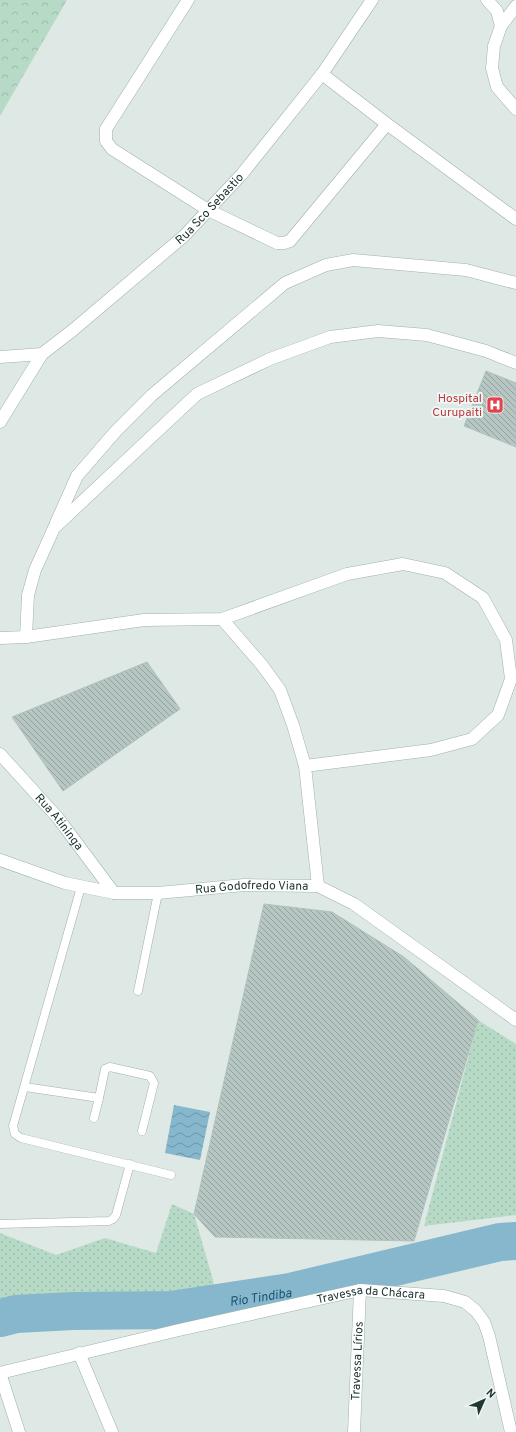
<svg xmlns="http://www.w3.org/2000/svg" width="516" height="1432" viewBox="0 0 516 1432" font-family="Overpass,sans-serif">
	<defs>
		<pattern id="grass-dots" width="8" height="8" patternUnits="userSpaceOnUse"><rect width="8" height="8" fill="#b7dac6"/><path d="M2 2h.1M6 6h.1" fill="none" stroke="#9dbcab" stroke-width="1.8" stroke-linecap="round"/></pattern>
		<pattern id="forest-crowns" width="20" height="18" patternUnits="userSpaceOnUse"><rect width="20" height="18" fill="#b7dac6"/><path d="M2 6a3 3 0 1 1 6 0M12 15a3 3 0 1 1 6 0" fill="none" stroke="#9dbcab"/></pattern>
		<pattern id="water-waves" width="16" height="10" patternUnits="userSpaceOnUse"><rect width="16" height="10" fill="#86b7cd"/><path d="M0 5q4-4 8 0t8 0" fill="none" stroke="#6d96a7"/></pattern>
		<pattern id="building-back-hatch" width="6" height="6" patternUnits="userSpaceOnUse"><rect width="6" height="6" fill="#b6c6c2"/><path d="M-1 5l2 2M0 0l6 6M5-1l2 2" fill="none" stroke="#94a29e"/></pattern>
	</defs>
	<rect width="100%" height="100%" fill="#dee9e6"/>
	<g fill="url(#grass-dots)">
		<polygon points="478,1020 516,1044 516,1215 424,1226"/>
		<polygon points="172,1204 194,1214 215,1287 0,1312 0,1233 56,1255 105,1238 156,1253"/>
	</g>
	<polygon fill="url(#forest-crowns)" points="0,0 67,0 0,116"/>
	<polygon fill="url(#water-waves)" points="174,1105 210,1112 200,1160 165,1153"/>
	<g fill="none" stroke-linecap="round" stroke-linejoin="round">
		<path stroke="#86b7cd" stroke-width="38" id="s1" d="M0 1318 16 1314 73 1311 171 1310 290 1292 500 1242 516 1241"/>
	</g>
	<g fill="url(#building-back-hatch)" stroke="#b0c2bd">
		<polygon points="486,371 516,383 516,447 464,426"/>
		<polygon points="147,662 180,709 63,791 12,717"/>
		<polygon points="264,904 332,912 404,957 478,1020 414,1241 215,1237 194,1214"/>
	</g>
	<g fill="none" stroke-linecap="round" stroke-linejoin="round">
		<g stroke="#a1b0ad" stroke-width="9">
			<g id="lane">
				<polyline points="81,887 13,1126 15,1134 21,1138 171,1175"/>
				<polyline points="138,991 158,893"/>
				<polyline points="25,1087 99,1098 105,1069 110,1067 150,1076 154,1083 142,1131"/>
				<polyline points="94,1118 99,1098"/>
				<polyline points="0,1224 109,1221 113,1219 116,1215 130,1164"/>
			</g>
		</g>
		<g stroke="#a1b0ad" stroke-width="13">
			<g id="street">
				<polyline points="188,0 106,129 106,141 112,149 208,210 277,243 284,243 290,241 387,124"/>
				<polyline points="487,0 497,11 501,26"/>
				<polyline points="516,6 501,26 494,46 492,68 497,87 516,109"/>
				<polyline points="322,74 387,124 516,219"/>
				<path id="s2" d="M0 357 42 354 73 330 184 236 242 174 322 74 372 0"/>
				<polyline points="0,422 42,354"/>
				<polyline points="56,523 77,476 116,431 152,395 285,283 326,265 353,260 466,270 516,283"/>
				<polyline points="222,619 262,665 280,690 293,725 305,766"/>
				<polyline points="26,637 28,595 35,570 54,528 197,394 270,359 330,337 378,331 427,335 486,351 516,363"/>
				<polyline points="0,638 26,637 144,620 222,619 347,574 403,564 445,573 483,598 506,640 511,679 498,715 472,739 431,750 305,766 318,886"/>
				<polyline points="79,1353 112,1432"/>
				<path id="s3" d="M0 1373 179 1330 360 1290 444 1296 465 1302 476 1311 484 1322 489 1336 511 1432"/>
				<polyline points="0,1373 19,1432"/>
				<path id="s4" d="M354 1432 360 1290"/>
			</g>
		</g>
		<g stroke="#9db4af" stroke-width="13">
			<g id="secondary">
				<path id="s5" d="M0 754 58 818 114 893"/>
				<path id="s6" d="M0 860 65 883 114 893H158L244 885 318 886 354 904 516 1020"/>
			</g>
		</g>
		<use href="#lane" stroke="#fff" stroke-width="8"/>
		<use href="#street" stroke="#fff" stroke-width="12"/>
		<use href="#secondary" stroke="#fff" stroke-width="12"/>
	</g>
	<defs>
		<g id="hospital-square" transform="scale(0.9)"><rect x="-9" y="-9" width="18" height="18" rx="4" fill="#e0444e" stroke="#eef6f3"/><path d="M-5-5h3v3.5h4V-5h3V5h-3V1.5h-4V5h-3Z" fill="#fff"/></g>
	</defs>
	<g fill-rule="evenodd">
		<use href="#hospital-square" x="495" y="405"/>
	</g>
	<g text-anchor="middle" stroke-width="4" stroke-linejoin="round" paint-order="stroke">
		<g font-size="12" fill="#203835" stroke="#eef6f3">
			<text dy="4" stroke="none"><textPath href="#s2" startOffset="264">Rua Sco Sebastio</textPath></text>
			<text dy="4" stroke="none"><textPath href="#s5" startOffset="90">Rua Atininga</textPath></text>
			<text dy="4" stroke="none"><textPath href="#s6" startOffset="257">Rua Godofredo Viana</textPath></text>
			<text dy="4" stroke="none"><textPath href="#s3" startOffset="380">Travessa da Chácara</textPath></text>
			<text dy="4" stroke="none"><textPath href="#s4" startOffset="71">Travessa Lírios</textPath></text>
		</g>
		<g font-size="12" fill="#be3a42" stroke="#eef6f3" text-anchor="end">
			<text x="482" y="402">Hospital<tspan x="482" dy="14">Curupaiti</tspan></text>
		</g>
		<g font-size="13" font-style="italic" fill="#1d5571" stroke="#eef6f3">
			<text dy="5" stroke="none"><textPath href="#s1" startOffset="262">Rio Tindiba</textPath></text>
		</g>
	</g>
	<g transform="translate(484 1400) rotate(45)" stroke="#eef6f3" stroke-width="3" paint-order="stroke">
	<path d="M0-3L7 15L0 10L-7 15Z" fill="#203835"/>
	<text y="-6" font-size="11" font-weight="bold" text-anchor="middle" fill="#203835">N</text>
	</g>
</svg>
